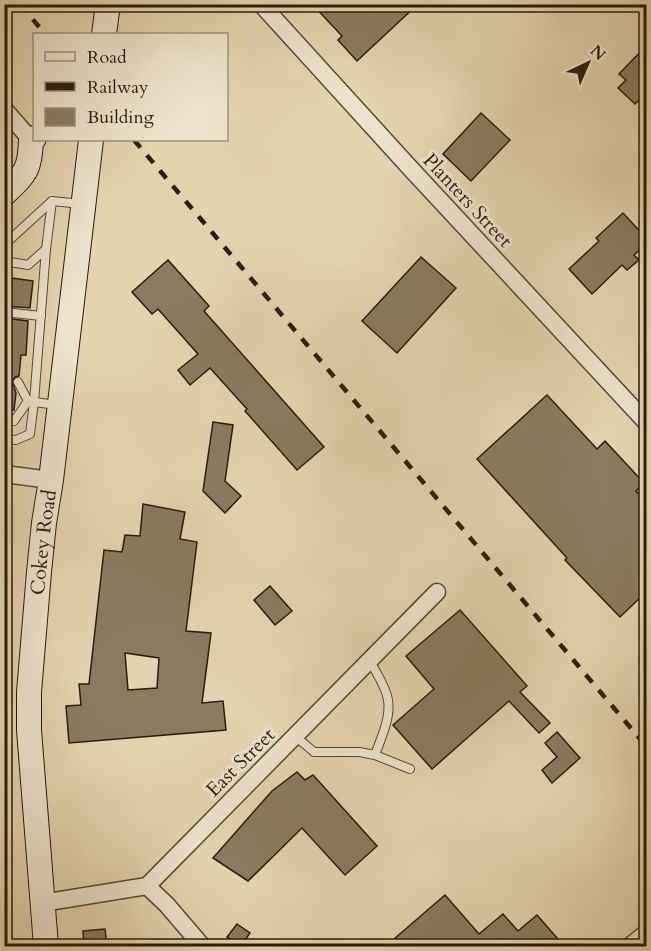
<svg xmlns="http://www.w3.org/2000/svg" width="651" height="951" viewBox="0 0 651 951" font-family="Cardo,serif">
	<rect width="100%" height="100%" fill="#e4d3af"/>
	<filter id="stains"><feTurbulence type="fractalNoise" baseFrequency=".00333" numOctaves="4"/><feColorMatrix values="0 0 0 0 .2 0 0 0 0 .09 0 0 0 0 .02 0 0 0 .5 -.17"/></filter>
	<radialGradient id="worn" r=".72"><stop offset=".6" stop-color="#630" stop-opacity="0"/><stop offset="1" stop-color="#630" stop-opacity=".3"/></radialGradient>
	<g fill="#8b7b60" stroke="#2a1c0a" stroke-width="1.5" fill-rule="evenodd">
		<polygon points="312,4 418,4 357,61 338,40 342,36"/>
		<polygon points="646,46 646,93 635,104 618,88 626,80 619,74"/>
		<polygon points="481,113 510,140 471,181 443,154"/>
		<polygon points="623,213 646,238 646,244 634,255 639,260 627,270 622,265 592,294 569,269 599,241 596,238"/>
		<polygon points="421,257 456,288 397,353 362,321"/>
		<polygon points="168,260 209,306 204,311 324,447 297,470 245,411 247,409 210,368 190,385 178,370 198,354 158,309 152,314 132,292"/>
		<polygon points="4,277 33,281 30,308 4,306"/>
		<polygon points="4,318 28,321 26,355 21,355 19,376 15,377 12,381 16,393 14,410 4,410"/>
		<polygon points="547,395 597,449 605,441 644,483 636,491 646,502 646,592 620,617 565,560 567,558 477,459"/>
		<polygon points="213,422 233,425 225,481 241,496 225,513 203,491"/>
		<path d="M143 504 185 512 180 539 197 542 186 631 211 633 202 703 223 701 226 730 69 743 66 706 81 705 79 684H89L104 550 122 552 125 535 140 536ZM125 653 159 658 157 688 128 690Z"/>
		<polygon points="270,586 292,611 275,625 254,600"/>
		<polygon points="460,610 527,686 520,692 550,723 539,733 509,701 432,769 393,725 434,689 406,656"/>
		<polygon points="557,732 580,758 552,783 542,770 557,757 545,743"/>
		<polygon points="297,772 305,780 313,775 377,846 345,875 302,828 248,881 213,858 272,791"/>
		<polygon points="445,895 479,934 503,914 518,931 537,915 564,946 386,946"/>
		<polygon points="237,924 250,933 241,946 227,937"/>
		<polygon points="105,929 107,946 84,946 83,931"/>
	</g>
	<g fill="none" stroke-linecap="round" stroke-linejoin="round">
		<g stroke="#584a33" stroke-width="10">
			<g id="lane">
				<polyline points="4,245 52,201"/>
				<polyline points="4,261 28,265 46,249 52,201 82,204"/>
				<polyline points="4,312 41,316"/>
				<polyline points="18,382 28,401 34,402 46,249"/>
				<polyline points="14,421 28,401"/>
				<polyline points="4,439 16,440 30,434 34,402 57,405"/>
				<path d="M370 661C376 673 386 686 388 700 391 718 381 738 375 755"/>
				<polyline points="295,736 314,752 359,752 375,755 410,769"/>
			</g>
		</g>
		<g stroke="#584a33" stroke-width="19">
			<g id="street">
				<polyline points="261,4 411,169 646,422"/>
				<polyline points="4,109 31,140"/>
				<polyline points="4,474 51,480"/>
				<polyline points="147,886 167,905 202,946"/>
				<polyline points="42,903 147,886 437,592"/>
				<polyline points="630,946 646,933"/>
			</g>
		</g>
		<g stroke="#2a1c0a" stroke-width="26">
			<g id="secondary">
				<polyline points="104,34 108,4"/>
				<path d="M4 194C26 173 30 170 31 140L34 138"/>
				<path id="s1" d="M46 946 29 730V692L39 572 44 523 51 480 91 140"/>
			</g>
		</g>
		<use href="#lane" stroke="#ede2cb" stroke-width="8"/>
		<use href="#street" stroke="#ede2cb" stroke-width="16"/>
		<use href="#secondary" stroke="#ede2cb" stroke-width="24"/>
		<g stroke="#2a1c0a" stroke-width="4.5" stroke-dasharray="10 10" stroke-linecap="butt">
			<polyline points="20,4 45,34"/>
			<polyline points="134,140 646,746"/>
		</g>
	</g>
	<g text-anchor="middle" stroke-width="6" stroke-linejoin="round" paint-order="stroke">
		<g font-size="20" fill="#2a1c0a" stroke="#ede2cb">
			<text transform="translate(468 200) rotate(47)" y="7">Planters Street</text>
			<text dy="7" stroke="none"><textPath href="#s1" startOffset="405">Cokey Road</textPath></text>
			<text transform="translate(240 762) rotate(-45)" y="7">East Street</text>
		</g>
	</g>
	<rect width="651" height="951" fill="none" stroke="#e4d3af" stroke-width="24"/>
	<rect x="6" y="6" width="639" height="939" fill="none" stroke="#2a1c0a" stroke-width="3"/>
	<rect x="12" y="12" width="627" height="927" fill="none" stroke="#2a1c0a" stroke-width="1.5"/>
	<rect x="33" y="33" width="195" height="108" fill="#ede2cb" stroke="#9f937e" stroke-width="1.5"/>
	<rect x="45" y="52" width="30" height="9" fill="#ede2cb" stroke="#9f937e" stroke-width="1.5"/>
	<text x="87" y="63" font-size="18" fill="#2a1c0a">Road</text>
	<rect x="45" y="82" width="30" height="9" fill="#2a1c0a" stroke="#9f937e" stroke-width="1.5"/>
	<text x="87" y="93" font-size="18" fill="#2a1c0a">Railway</text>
	<rect x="45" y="108" width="30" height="18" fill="#8b7b60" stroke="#9f937e" stroke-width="1.5"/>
	<text x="87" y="123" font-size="18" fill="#2a1c0a">Building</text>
	<g transform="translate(588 63) rotate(44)" stroke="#ede2cb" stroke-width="4.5" paint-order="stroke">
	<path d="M0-4.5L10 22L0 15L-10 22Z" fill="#2a1c0a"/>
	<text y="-9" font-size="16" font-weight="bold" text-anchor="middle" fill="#2a1c0a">N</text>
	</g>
	<rect width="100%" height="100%" filter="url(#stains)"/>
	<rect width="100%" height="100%" fill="url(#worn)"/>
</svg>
